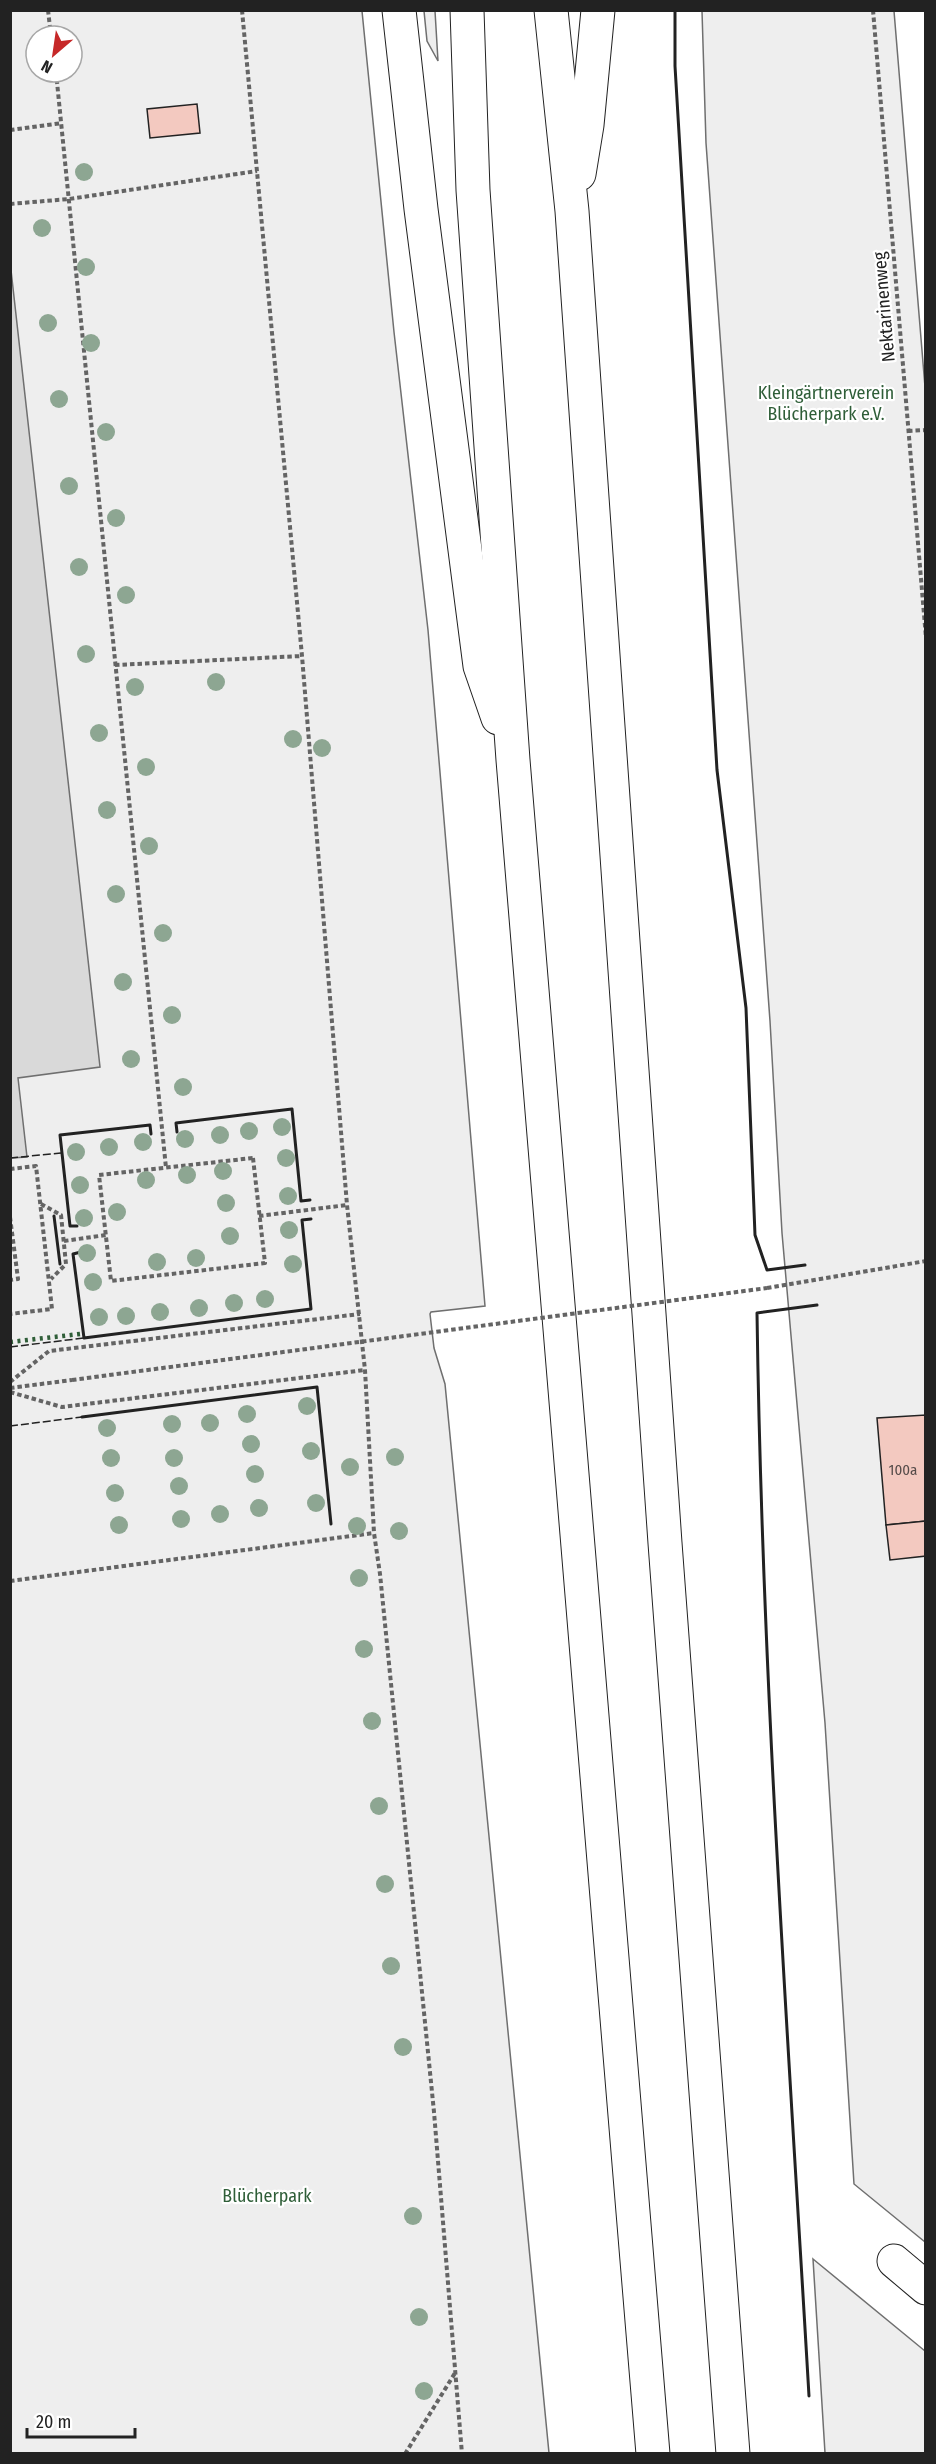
<svg xmlns="http://www.w3.org/2000/svg" width="936" height="2464" viewBox="0 0 936 2464" font-family="'Fira Sans Condensed',sans-serif">
	<rect width="100%" height="100%" fill="#fff"/>
	<g fill="#eee" stroke="#6f6f6f" stroke-width="1.5" fill-rule="evenodd">
		<path d="M11 11H362L394 332 428 630 485 1306 431 1312 430 1314 434 1348 445 1384 549 2453 11 2454ZM36 36H72V72H36Z"/>
		<polygon points="424,11 435,11 438,61 427,41"/>
		<polygon points="702,11 894,11 926,399 925,2242 854,2184 825,1723 782,1233 770,1021 706,143"/>
		<polygon points="813,2259 925,2351 925,2453 825,2453"/>
	</g>
	<polygon fill="#d9d9d9" stroke="#6f6f6f" stroke-width="1.5" points="11,270 100,1067 18,1078 27,1157 11,1158"/>
	<g fill="#f3c9c0" stroke="#222" stroke-width="1.5">
		<polygon points="197,104 200,133 150,138 147,109"/>
		<polygon points="926,1415 926,1521 886,1525 877,1418"/>
		<polygon points="926,1521 926,1556 890,1560 886,1525"/>
	</g>
	<g fill="none" stroke-linecap="round" stroke-linejoin="round">
		<g stroke="#222" stroke-width="35">
			<polyline id="minor" points="894,2261 926,2288"/>
		</g>
		<g stroke="#222" stroke-width="35">
			<g id="highway">
				<polyline points="399,10 421,209 480,666 498,718"/>
				<polyline points="467,10 473,190 513,760 653,2454"/>
				<polyline points="551,10 572,211 665,1543 733,2454"/>
				<polyline points="579,174 587,125 598,10"/>
			</g>
		</g>
		<g stroke="#646464" stroke-width="4" stroke-dasharray="4.5 3" stroke-linecap="butt">
			<polyline points="48,10 51,36"/>
			<polyline points="242,10 302,656 347,1205 365,1370 374,1533 380,1574 434,2112 462,2454"/>
			<polyline points="873,10 926,638"/>
			<polyline points="56,72 166,1168"/>
			<polyline points="10,130 62,123"/>
			<polyline points="10,204 69,199 257,171"/>
			<polyline points="908,431 926,430"/>
			<polyline points="115,665 302,656"/>
			<polygon points="253,1158 265,1263 111,1281 99,1175"/>
			<polyline points="10,1169 36,1166 52,1309 10,1314"/>
			<polyline points="41,1204 61,1215 66,1264 51,1279"/>
			<polyline points="259,1216 347,1205"/>
			<polyline points="10,1217 18,1279 10,1280"/>
			<polyline points="64,1241 106,1235"/>
			<polyline points="767,1288 926,1261"/>
			<polyline points="10,1382 49,1351 360,1314"/>
			<polyline points="10,1388 72,1380"/>
			<polyline points="10,1392 62,1407 365,1370"/>
			<polyline points="10,1581 374,1533"/>
			<polyline points="405,2454 455,2373"/>
		</g>
		<use href="#minor" stroke="#fff" stroke-width="33"/>
		<use href="#highway" stroke="#fff" stroke-width="33"/>
		<polyline stroke="#646464" stroke-width="4" stroke-dasharray="4.5 3" stroke-linecap="butt" points="72,1380 767,1288"/>
		<polyline stroke="#2f5e38" stroke-width="4.5" stroke-dasharray="3 4.5" stroke-linecap="butt" points="10,1342 80,1334"/>
		<g stroke="#222" stroke-width="1.5" stroke-dasharray="8 3" stroke-linecap="butt">
			<polyline points="10,1158 61,1153"/>
			<polyline points="10,1347 84,1338"/>
			<polyline points="10,1426 82,1417"/>
		</g>
		<g stroke="#222" stroke-width="3">
			<polyline points="675,10 675,66 717,770 746,1008 755,1235 767,1270 805,1265"/>
			<polyline points="177,1132 176,1123 292,1109 301,1201 310,1200"/>
			<polyline points="54,1216 60,1264"/>
			<polyline points="77,1226 70,1226 60,1135 150,1125 151,1134"/>
			<polyline points="81,1252 73,1254 84,1338 311,1309 302,1220 311,1219"/>
			<polyline points="82,1417 317,1387 331,1524"/>
			<path d="M809 2396C788 2035 762 1675 757 1313L817 1305"/>
		</g>
	</g>
	<g fill="#8da692">
		<circle cx="84" cy="172" r="9"/>
		<circle cx="42" cy="228" r="9"/>
		<circle cx="86" cy="267" r="9"/>
		<circle cx="48" cy="323" r="9"/>
		<circle cx="91" cy="343" r="9"/>
		<circle cx="59" cy="399" r="9"/>
		<circle cx="106" cy="432" r="9"/>
		<circle cx="69" cy="486" r="9"/>
		<circle cx="116" cy="518" r="9"/>
		<circle cx="79" cy="567" r="9"/>
		<circle cx="126" cy="595" r="9"/>
		<circle cx="86" cy="654" r="9"/>
		<circle cx="216" cy="682" r="9"/>
		<circle cx="135" cy="687" r="9"/>
		<circle cx="99" cy="733" r="9"/>
		<circle cx="293" cy="739" r="9"/>
		<circle cx="322" cy="748" r="9"/>
		<circle cx="146" cy="767" r="9"/>
		<circle cx="107" cy="810" r="9"/>
		<circle cx="149" cy="846" r="9"/>
		<circle cx="116" cy="894" r="9"/>
		<circle cx="163" cy="933" r="9"/>
		<circle cx="123" cy="982" r="9"/>
		<circle cx="172" cy="1015" r="9"/>
		<circle cx="131" cy="1059" r="9"/>
		<circle cx="183" cy="1087" r="9"/>
		<circle cx="282" cy="1127" r="9"/>
		<circle cx="249" cy="1131" r="9"/>
		<circle cx="220" cy="1135" r="9"/>
		<circle cx="185" cy="1139" r="9"/>
		<circle cx="143" cy="1142" r="9"/>
		<circle cx="109" cy="1147" r="9"/>
		<circle cx="76" cy="1152" r="9"/>
		<circle cx="286" cy="1158" r="9"/>
		<circle cx="223" cy="1171" r="9"/>
		<circle cx="187" cy="1175" r="9"/>
		<circle cx="146" cy="1180" r="9"/>
		<circle cx="80" cy="1185" r="9"/>
		<circle cx="288" cy="1196" r="9"/>
		<circle cx="226" cy="1203" r="9"/>
		<circle cx="117" cy="1212" r="9"/>
		<circle cx="84" cy="1218" r="9"/>
		<circle cx="289" cy="1230" r="9"/>
		<circle cx="230" cy="1236" r="9"/>
		<circle cx="87" cy="1253" r="9"/>
		<circle cx="196" cy="1258" r="9"/>
		<circle cx="157" cy="1262" r="9"/>
		<circle cx="293" cy="1264" r="9"/>
		<circle cx="93" cy="1282" r="9"/>
		<circle cx="265" cy="1299" r="9"/>
		<circle cx="234" cy="1303" r="9"/>
		<circle cx="199" cy="1308" r="9"/>
		<circle cx="160" cy="1312" r="9"/>
		<circle cx="126" cy="1316" r="9"/>
		<circle cx="99" cy="1317" r="9"/>
		<circle cx="307" cy="1406" r="9"/>
		<circle cx="247" cy="1414" r="9"/>
		<circle cx="210" cy="1423" r="9"/>
		<circle cx="172" cy="1424" r="9"/>
		<circle cx="107" cy="1428" r="9"/>
		<circle cx="251" cy="1444" r="9"/>
		<circle cx="311" cy="1451" r="9"/>
		<circle cx="395" cy="1457" r="9"/>
		<circle cx="111" cy="1458" r="9"/>
		<circle cx="174" cy="1458" r="9"/>
		<circle cx="350" cy="1467" r="9"/>
		<circle cx="255" cy="1474" r="9"/>
		<circle cx="179" cy="1486" r="9"/>
		<circle cx="115" cy="1493" r="9"/>
		<circle cx="316" cy="1503" r="9"/>
		<circle cx="259" cy="1508" r="9"/>
		<circle cx="220" cy="1514" r="9"/>
		<circle cx="181" cy="1519" r="9"/>
		<circle cx="119" cy="1525" r="9"/>
		<circle cx="357" cy="1526" r="9"/>
		<circle cx="399" cy="1531" r="9"/>
		<circle cx="359" cy="1578" r="9"/>
		<circle cx="364" cy="1649" r="9"/>
		<circle cx="372" cy="1721" r="9"/>
		<circle cx="379" cy="1806" r="9"/>
		<circle cx="385" cy="1884" r="9"/>
		<circle cx="391" cy="1966" r="9"/>
		<circle cx="403" cy="2047" r="9"/>
		<circle cx="413" cy="2216" r="9"/>
		<circle cx="419" cy="2317" r="9"/>
		<circle cx="424" cy="2391" r="9"/>
	</g>
	<g text-anchor="middle" stroke-width="4.5" stroke-linejoin="round" paint-order="stroke">
		<g font-size="15" fill="#564c4a">
			<text x="903" y="1475">100a</text>
		</g>
		<g font-size="18" fill="#222" stroke="#fff">
			<text transform="translate(884 307) rotate(-95)" y="6">Nektarinenweg</text>
		</g>
		<g font-size="18" fill="#2f5e38" stroke="#fff">
			<text x="826" y="399">Kleingärtnerverein<tspan x="826" dy="21">Blücherpark e.V.</tspan></text>
			<text x="267" y="2202">Blücherpark</text>
		</g>
	</g>
	<rect width="936" height="2464" fill="none" stroke="#222222" stroke-width="24"/>
	<g transform="translate(54 54) rotate(209)"><circle r="28" fill="#ffffff" stroke="#a7a7a7" stroke-width="1.5"/>
	<path d="M0-4.5L10 22L0 15L-10 22Z" fill="#c62828"/>
	<text y="-9" font-size="16" font-weight="bold" text-anchor="middle" fill="#222222">N</text>
	</g>
	<path d="M27 2428v9h108v-9" fill="none" stroke="#222222" stroke-width="3"/>
	<text x="36" y="2428" font-size="18" fill="#222222" stroke="#ffffff" stroke-width="4.5" paint-order="stroke">20 m</text>
</svg>
